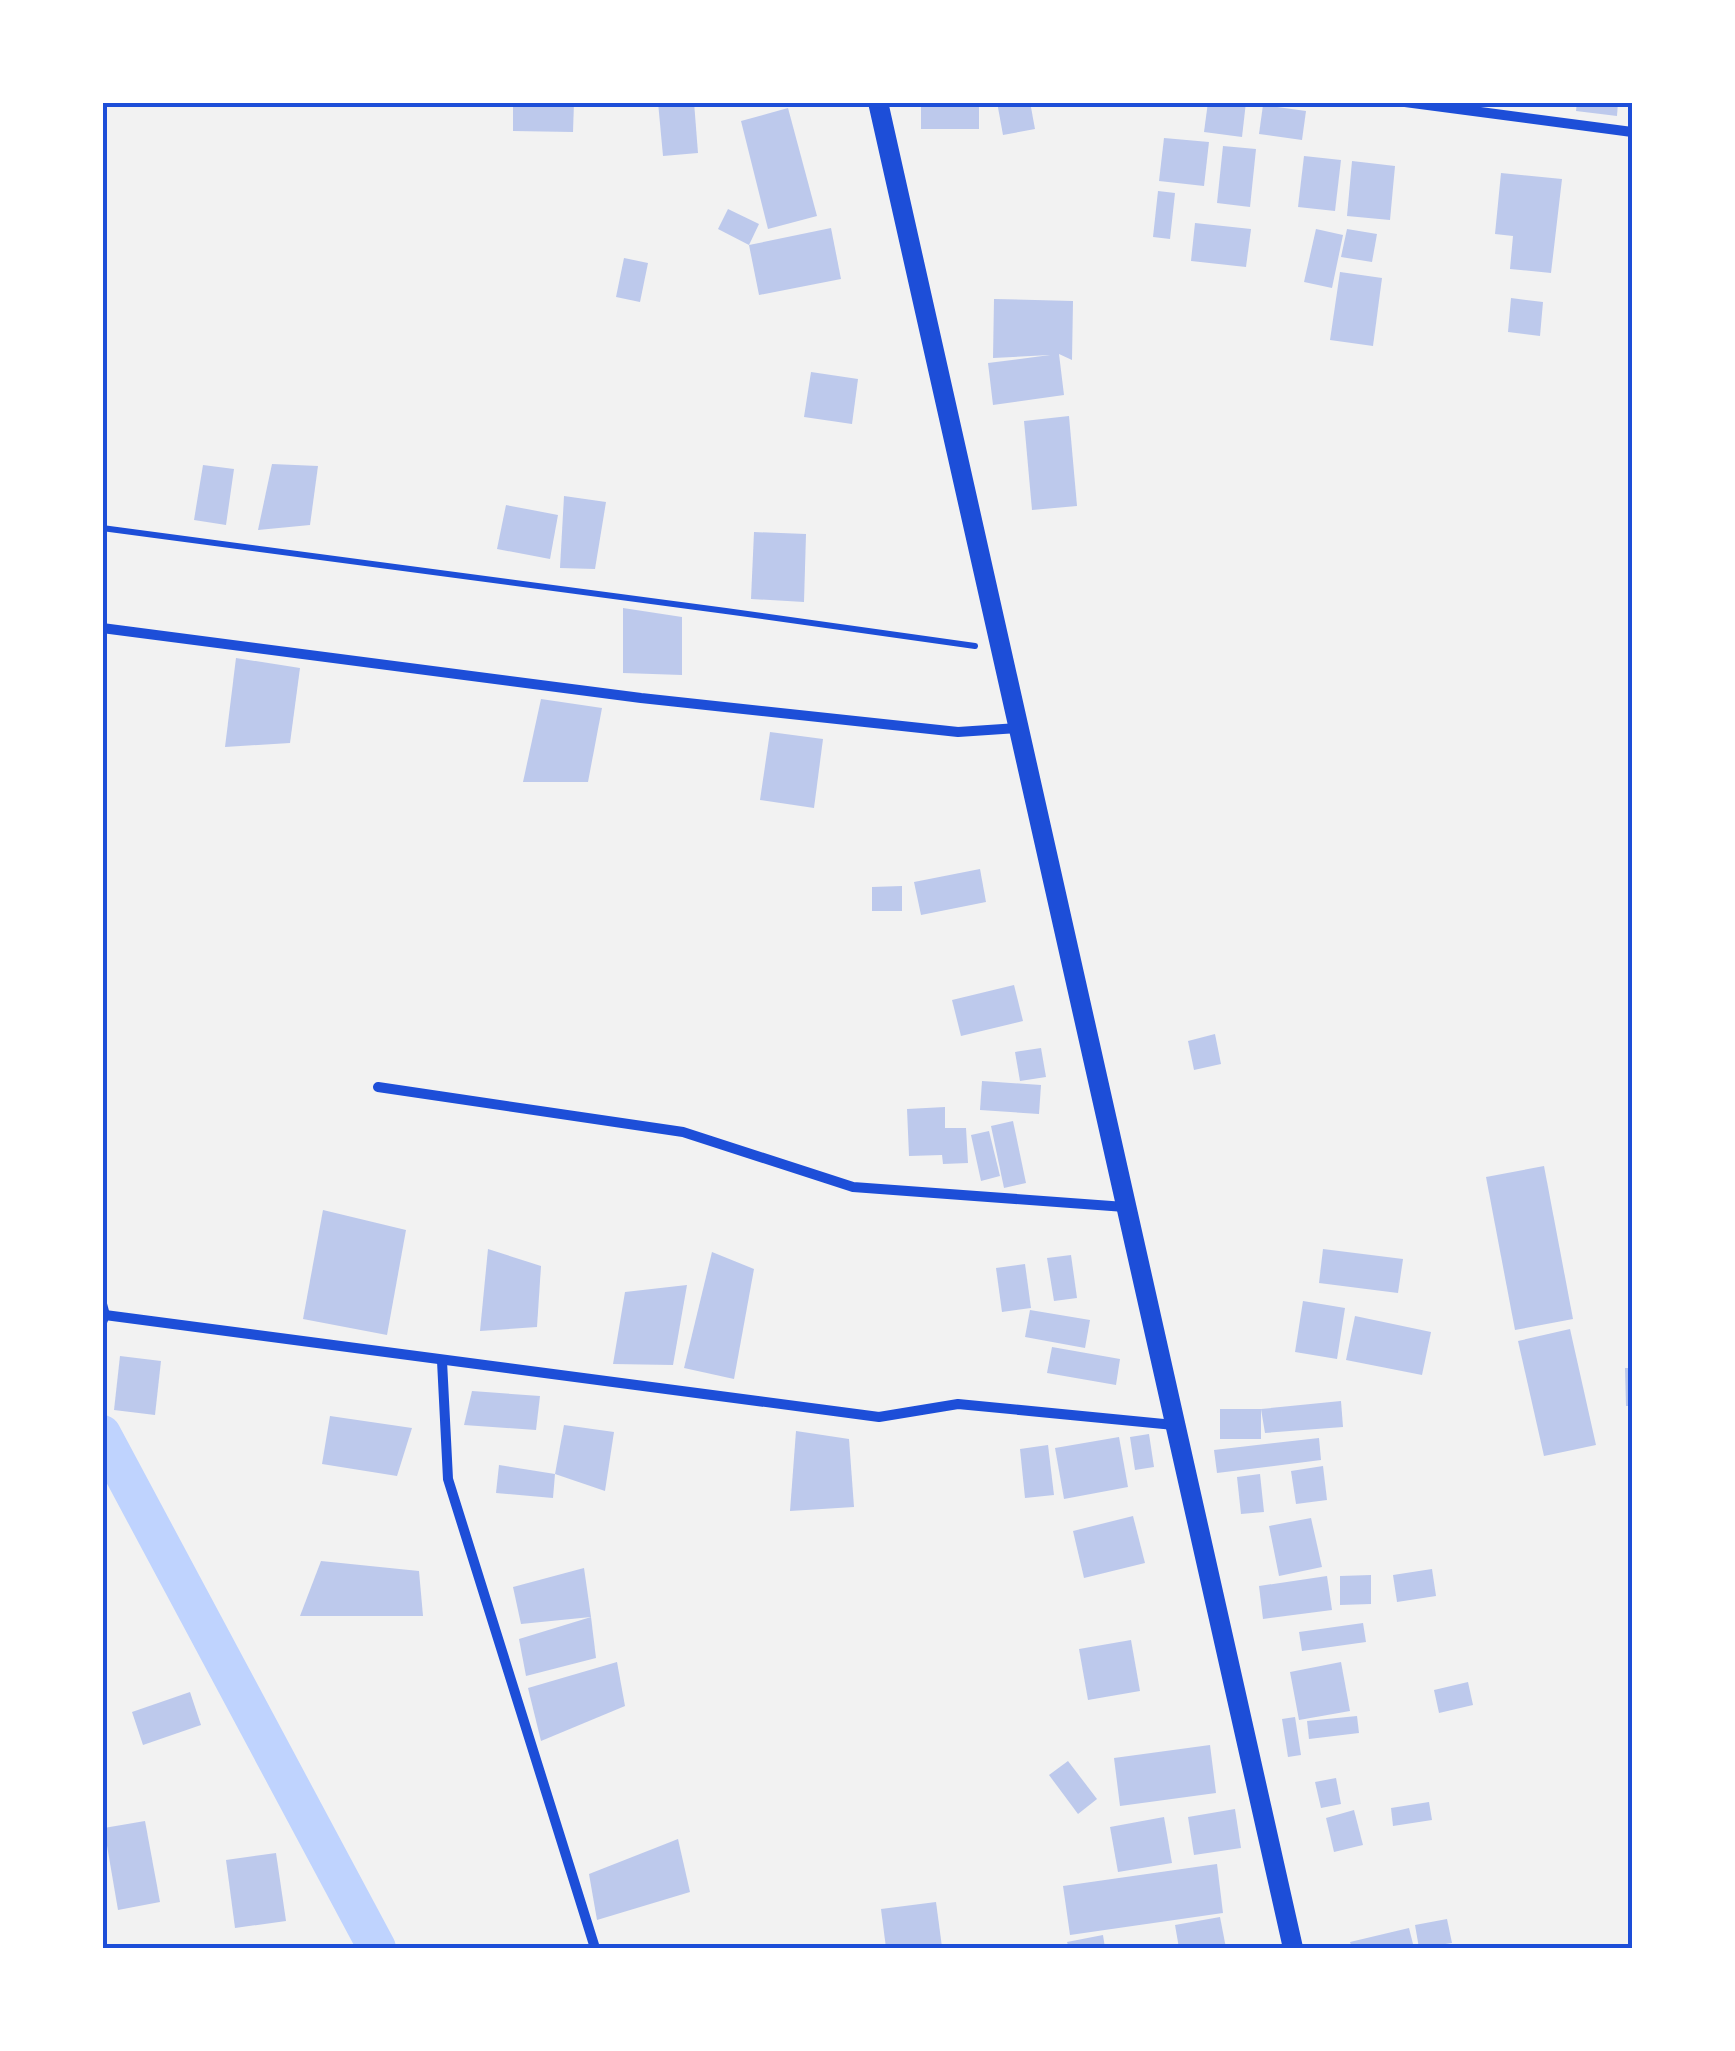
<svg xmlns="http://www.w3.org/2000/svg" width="1735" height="2051" viewBox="0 0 1735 2051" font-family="'PT Sans',sans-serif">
	<rect width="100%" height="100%" fill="#f2f2f2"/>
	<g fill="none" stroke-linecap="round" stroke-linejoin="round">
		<polyline stroke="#bfd3fe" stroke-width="38" points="102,1434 377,1948"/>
	</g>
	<g fill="#bdc9ec">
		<polygon points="513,102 574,102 573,132 513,131"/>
		<polygon points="658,102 694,102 698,153 663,156"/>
		<rect x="921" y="102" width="58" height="27"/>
		<polygon points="997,102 1030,102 1035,129 1003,135"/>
		<polygon points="1208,102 1246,102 1242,137 1204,132"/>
		<polygon points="1577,102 1618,102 1617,116 1576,111"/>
		<polygon points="1263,105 1306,111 1302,140 1259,134"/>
		<polygon points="788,108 817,216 768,229 741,121"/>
		<polygon points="1164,138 1209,142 1204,186 1159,181"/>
		<polygon points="1223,146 1256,149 1250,207 1217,203"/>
		<polygon points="1304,156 1341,160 1335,211 1298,207"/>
		<polygon points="1352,161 1395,166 1390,220 1347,216"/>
		<polygon points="1501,173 1562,179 1551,273 1510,269 1513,236 1495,234"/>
		<polygon points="1158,191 1175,193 1170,239 1153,237"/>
		<polygon points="728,209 759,224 749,245 718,229"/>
		<polygon points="1195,223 1251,229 1246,267 1191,261"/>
		<polygon points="831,228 841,279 759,295 749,245"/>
		<polygon points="1316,229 1343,235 1332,288 1304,282"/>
		<polygon points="1347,229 1377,234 1372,262 1341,257"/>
		<polygon points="624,258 648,263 640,302 616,297"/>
		<polygon points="1340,272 1382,278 1373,346 1330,340"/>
		<polygon points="1511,298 1543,302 1540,336 1508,332"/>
		<polygon points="994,299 1073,301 1072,360 1059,354 1064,395 993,405 988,363 1050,355 993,358"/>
		<polygon points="811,372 858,379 852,424 804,417"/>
		<polygon points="1069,416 1077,506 1032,510 1024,421"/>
		<polygon points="272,464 318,466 310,525 258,530"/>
		<polygon points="203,465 234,469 226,525 194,520"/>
		<polygon points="564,496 606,502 595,569 560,568"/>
		<polygon points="506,505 558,515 550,559 497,549"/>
		<polygon points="754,532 806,534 804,602 751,599"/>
		<polygon points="623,608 682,617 682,675 623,673"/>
		<polygon points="236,658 300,668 290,743 225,747"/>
		<polygon points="541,699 602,708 588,782 523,782"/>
		<polygon points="770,732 823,739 814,808 760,800"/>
		<polygon points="980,869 986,902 921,915 914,882"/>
		<polygon points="902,886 902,911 872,911 872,887"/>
		<polygon points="1014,985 1023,1021 961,1036 952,1000"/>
		<polygon points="1215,1034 1221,1064 1194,1070 1188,1041"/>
		<polygon points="1041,1048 1046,1077 1020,1081 1015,1052"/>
		<polygon points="982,1081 1041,1085 1039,1114 980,1110"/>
		<polygon points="945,1107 945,1128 966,1128 968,1163 943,1164 942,1155 909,1156 907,1109"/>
		<polygon points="1013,1121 1026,1183 1004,1188 991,1126"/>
		<polygon points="989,1131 1000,1176 981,1181 971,1135"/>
		<polygon points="1544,1166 1573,1319 1515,1330 1486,1177"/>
		<polygon points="323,1210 406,1230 387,1335 303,1319"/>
		<polygon points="488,1249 541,1266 537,1327 480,1331"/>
		<polygon points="1323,1249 1403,1259 1398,1293 1319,1283"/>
		<polygon points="712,1252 754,1269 734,1379 684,1368"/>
		<polygon points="1071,1255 1077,1298 1054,1301 1047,1258"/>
		<polygon points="1025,1264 1031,1308 1002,1312 996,1268"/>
		<polygon points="687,1285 673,1365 613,1364 625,1292"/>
		<polygon points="1303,1301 1345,1308 1337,1359 1295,1352"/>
		<polygon points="1030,1310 1090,1320 1085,1348 1025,1337"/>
		<polygon points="1355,1316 1431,1332 1422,1375 1346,1360"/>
		<polygon points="1570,1329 1596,1445 1544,1456 1518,1341"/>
		<polygon points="1052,1347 1120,1359 1116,1385 1047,1373"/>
		<polygon points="120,1356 161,1361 155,1415 114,1410"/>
		<polygon points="1625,1368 1632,1368 1632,1406 1626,1406"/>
		<polygon points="472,1391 540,1396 536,1430 464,1425"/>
		<polygon points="1341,1401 1343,1427 1265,1433 1261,1409"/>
		<rect x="1220" y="1409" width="41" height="30"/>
		<polygon points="330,1416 412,1428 397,1476 322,1464"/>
		<polygon points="564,1425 614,1432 605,1491 555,1474"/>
		<polygon points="796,1431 849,1439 854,1507 790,1511"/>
		<polygon points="1149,1434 1154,1467 1135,1470 1130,1437"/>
		<polygon points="1119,1437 1128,1487 1064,1499 1055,1448"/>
		<polygon points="1319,1438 1321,1460 1217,1473 1214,1450"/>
		<polygon points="1048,1445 1054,1495 1025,1498 1020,1449"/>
		<polygon points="499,1465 555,1474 553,1498 496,1493"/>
		<polygon points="1323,1466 1327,1500 1296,1504 1291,1471"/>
		<polygon points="1260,1474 1264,1512 1241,1514 1237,1477"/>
		<polygon points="1133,1516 1145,1563 1084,1578 1073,1531"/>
		<polygon points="1311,1518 1322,1567 1279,1576 1269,1526"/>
		<polygon points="321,1561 419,1571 423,1616 300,1616"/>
		<polygon points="584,1568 591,1617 521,1624 513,1587"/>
		<polygon points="1432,1569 1436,1596 1397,1602 1393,1575"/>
		<polygon points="1371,1575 1371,1604 1340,1605 1340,1576"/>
		<polygon points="1327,1576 1332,1610 1263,1619 1259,1586"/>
		<polygon points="591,1617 596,1658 526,1676 519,1639"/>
		<polygon points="1363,1623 1366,1642 1302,1651 1299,1632"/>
		<polygon points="1131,1640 1140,1691 1088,1700 1079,1649"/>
		<polygon points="617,1662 625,1706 541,1741 528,1688"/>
		<polygon points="1341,1662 1350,1711 1299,1720 1290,1672"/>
		<polygon points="1468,1682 1473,1705 1439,1713 1434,1690"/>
		<polygon points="190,1692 201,1725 143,1745 132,1712"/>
		<polygon points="1357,1716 1359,1733 1309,1739 1307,1721"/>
		<polygon points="1295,1717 1301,1755 1288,1757 1282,1719"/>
		<polygon points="1210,1745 1216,1793 1120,1806 1114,1758"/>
		<polygon points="1068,1761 1097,1799 1078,1814 1049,1775"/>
		<polygon points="1336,1778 1341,1804 1321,1808 1315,1782"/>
		<polygon points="1429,1802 1432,1820 1393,1826 1391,1808"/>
		<polygon points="1235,1809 1241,1848 1194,1855 1188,1817"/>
		<polygon points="1354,1810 1363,1845 1334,1852 1326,1818"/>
		<polygon points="1164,1817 1172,1863 1118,1872 1110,1827"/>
		<polygon points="145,1821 160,1902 118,1910 104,1828"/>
		<polygon points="678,1839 690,1892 597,1920 589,1874"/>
		<polygon points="276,1853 286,1921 235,1928 226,1860"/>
		<polygon points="1217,1864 1223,1913 1070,1935 1063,1886"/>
		<polygon points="936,1902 942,1947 886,1948 881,1909"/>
		<polygon points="1220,1917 1226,1948 1179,1948 1175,1925"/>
		<polygon points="1447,1919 1452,1943 1419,1948 1415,1925"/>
		<polygon points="1409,1928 1414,1948 1352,1948 1350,1942"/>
		<polygon points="1103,1935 1105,1948 1069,1948 1067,1942"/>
	</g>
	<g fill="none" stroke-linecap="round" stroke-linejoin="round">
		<polyline stroke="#1d4ed8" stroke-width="6" points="102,528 726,611 975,646"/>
		<g stroke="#1d4ed8" stroke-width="10">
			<polyline points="1405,102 1632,132"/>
			<polyline points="102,628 641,698 958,732 1018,728"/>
			<polyline points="378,1087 683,1132 853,1187 1125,1207"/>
			<polyline points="102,1304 105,1315 102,1322"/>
			<polyline points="105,1315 879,1417 958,1404 1174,1425"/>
			<polyline points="442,1361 448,1479 595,1948"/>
		</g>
		<polyline stroke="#1d4ed8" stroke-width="20" points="878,102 1293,1948"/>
	</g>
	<rect width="1735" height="2051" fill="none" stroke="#ffffff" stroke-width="210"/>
	<rect x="105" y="105" width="1525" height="1841" fill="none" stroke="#1d4ed8" stroke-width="4"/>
</svg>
